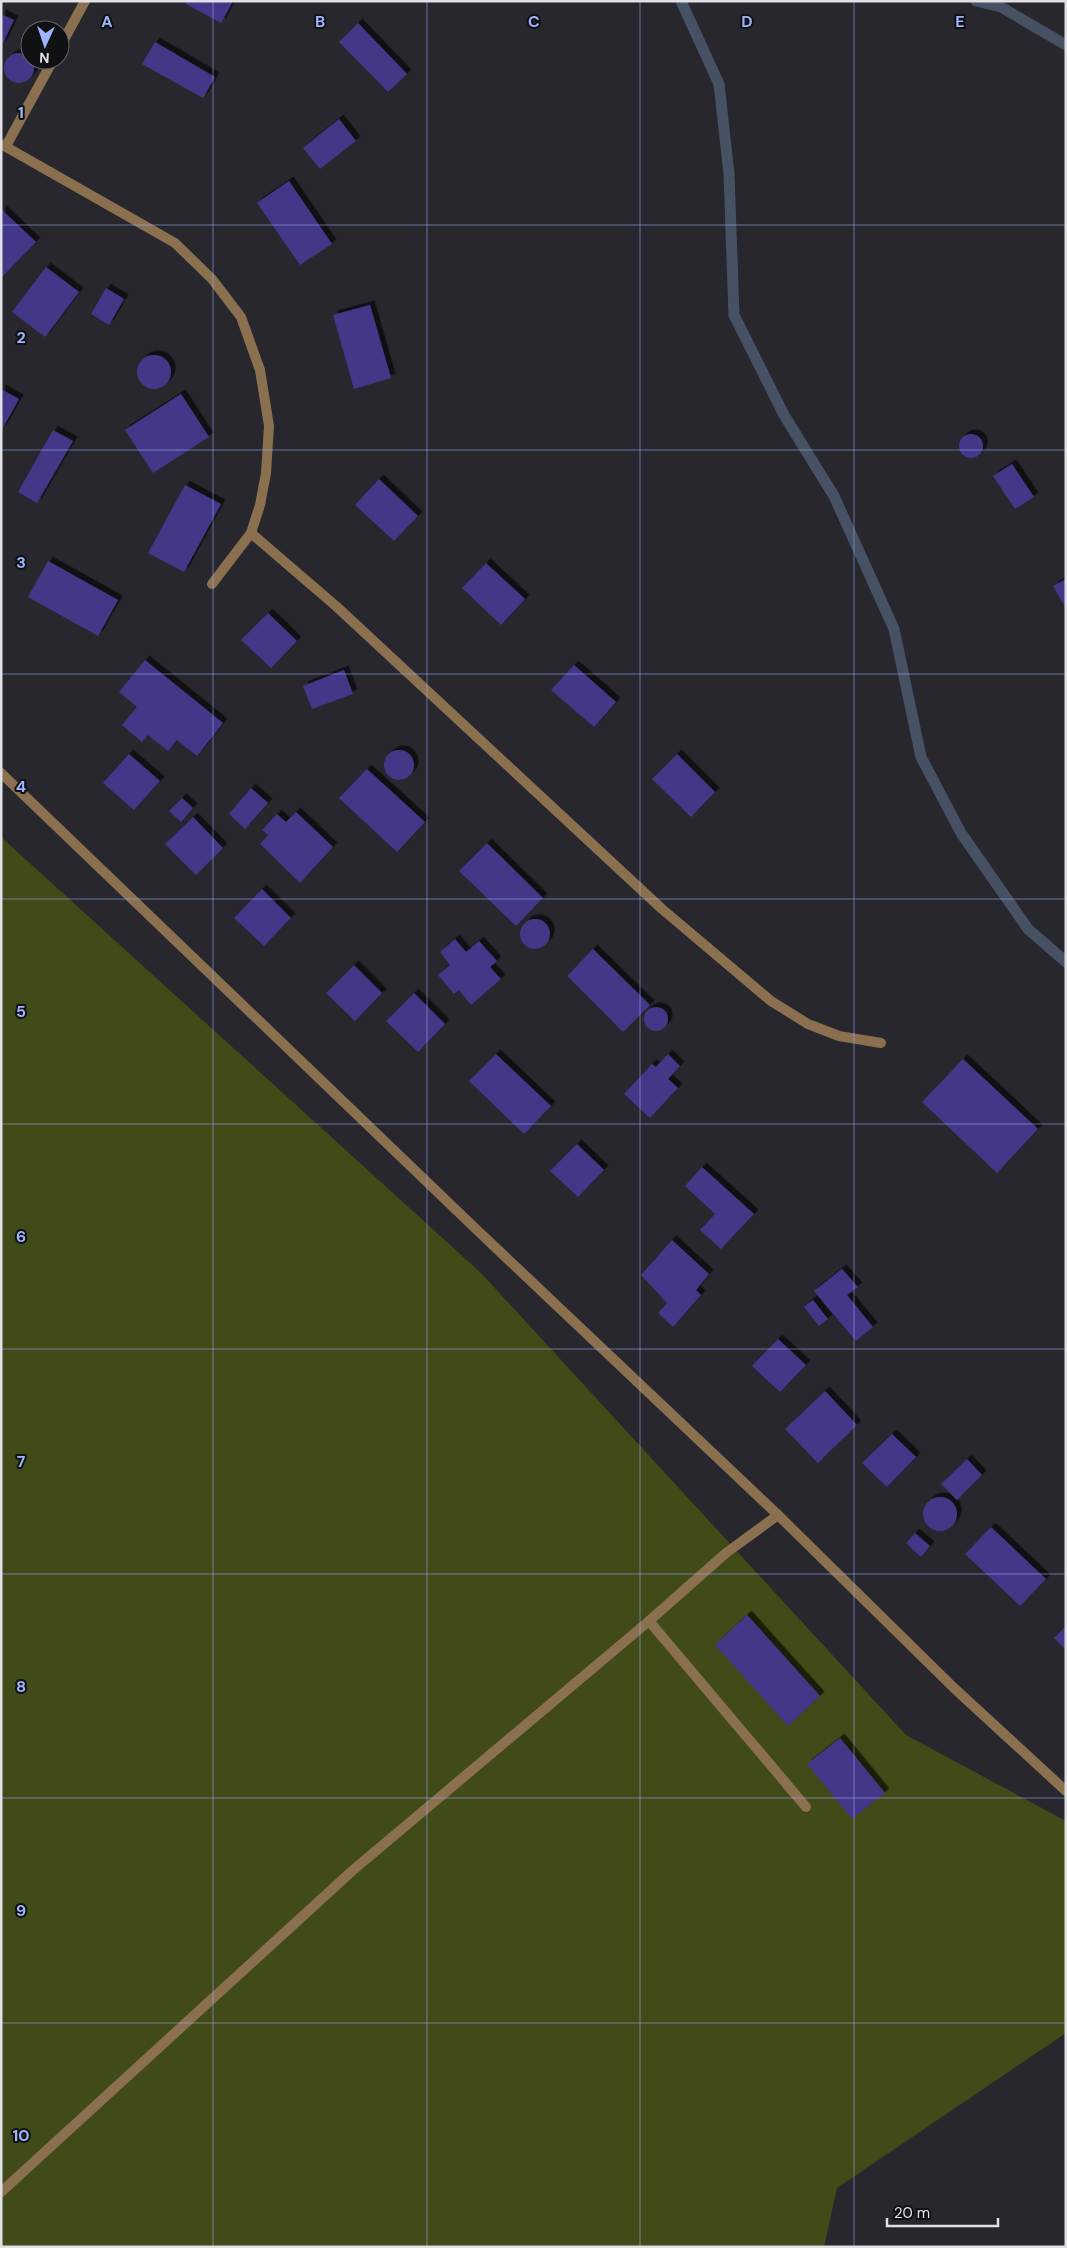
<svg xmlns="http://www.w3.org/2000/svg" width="1067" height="2248" viewBox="0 0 1067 2248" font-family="'DM Sans',sans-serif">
	<defs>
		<filter id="shadow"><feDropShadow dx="4.5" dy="-4.5" stdDeviation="0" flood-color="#0009"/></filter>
	</defs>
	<rect width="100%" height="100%" fill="#27272d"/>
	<polygon fill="#414b17" points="1,837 481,1273 906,1735 1066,1821 1066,2033 837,2188 824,2247 1,2247"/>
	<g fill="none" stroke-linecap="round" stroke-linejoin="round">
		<g stroke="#465263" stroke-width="11">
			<polyline points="681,1 719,84 729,174 734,315 784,415 834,496 894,629 921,757 961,833 1028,929 1066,962"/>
			<polyline points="976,1 1001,7 1066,45"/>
		</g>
	</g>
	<g fill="#423887" filter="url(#shadow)">
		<polygon points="187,1 233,1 221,23 186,4"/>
		<polygon points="1,14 14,20 1,47"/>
		<polygon points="358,23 407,74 388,92 339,42"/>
		<polygon points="155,42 215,77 203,98 142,64"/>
		<circle cx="19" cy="68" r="15"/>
		<polygon points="339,119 356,141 320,169 303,148"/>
		<polygon points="289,181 332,244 300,265 257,203"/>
		<polygon points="1,209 36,242 1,278"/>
		<polygon points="46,267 79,292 45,337 12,312"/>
		<polygon points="106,288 124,299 109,325 91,314"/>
		<polygon points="370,305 391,378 354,389 333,315"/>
		<circle cx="154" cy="372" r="17"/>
		<polygon points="1,389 19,399 1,431"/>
		<polygon points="181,394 209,437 153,473 125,430"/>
		<polygon points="53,430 73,441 37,503 18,492"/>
		<circle cx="971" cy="446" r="12"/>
		<polygon points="1012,464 1034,497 1015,509 993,476"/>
		<polygon points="379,479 418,516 394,541 355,505"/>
		<polygon points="185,485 221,504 184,572 148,553"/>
		<polygon points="48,561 118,600 98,636 28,597"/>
		<polygon points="486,563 525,599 501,625 462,588"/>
		<polygon points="1066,579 1066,609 1053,586"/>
		<polygon points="268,613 297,641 271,668 241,640"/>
		<polygon points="145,660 223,723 197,756 177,740 168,751 148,735 142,742 122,725 137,707 119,692"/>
		<polygon points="574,665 616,702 594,727 551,690"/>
		<polygon points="344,670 353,694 312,709 303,686"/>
		<circle cx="399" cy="765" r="15"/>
		<polygon points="129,754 160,781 134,810 103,783"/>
		<polygon points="677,754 715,792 691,817 652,779"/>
		<polygon points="367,769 425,822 397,852 339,798"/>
		<polygon points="251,788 268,803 245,829 229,814"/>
		<polygon points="182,798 193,808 181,822 169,811"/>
		<polygon points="296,812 333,847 300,883 260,844 268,835 262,830 277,814 286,822"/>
		<polygon points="193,817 223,848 196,875 165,844"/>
		<polygon points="487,843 543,898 516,926 459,871"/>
		<polygon points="262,889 291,918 264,946 234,918"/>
		<circle cx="535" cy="934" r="15"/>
		<polygon points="455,939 466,952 479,941 497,961 490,967 501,979 471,1005 459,990 454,994 438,975 450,965 440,952"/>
		<polygon points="593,949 650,1005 623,1032 567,976"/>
		<polygon points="354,965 382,993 355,1021 326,993"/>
		<polygon points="414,993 445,1024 418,1052 386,1021"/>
		<circle cx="656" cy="1019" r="12"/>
		<polygon points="496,1054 551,1106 524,1134 469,1081"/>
		<polygon points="668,1054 680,1066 668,1079 678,1088 650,1118 624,1094 652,1064 656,1067"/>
		<polygon points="963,1059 1038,1129 997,1173 922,1102"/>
		<polygon points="577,1144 604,1170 578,1197 550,1171"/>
		<polygon points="702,1167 754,1214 721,1249 700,1230 715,1214 685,1186"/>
		<polygon points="672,1240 709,1274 696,1290 701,1295 673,1327 658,1313 667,1303 641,1275"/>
		<polygon points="842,1269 858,1287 847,1295 873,1327 856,1341 814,1291"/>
		<polygon points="813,1300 828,1319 819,1326 804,1307"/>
		<polygon points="778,1339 806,1365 780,1392 752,1366"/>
		<polygon points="825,1391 857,1425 818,1463 785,1429"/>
		<polygon points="892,1434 916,1457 887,1487 862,1463"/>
		<polygon points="967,1459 982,1475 957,1500 941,1484"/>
		<circle cx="940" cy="1514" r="17"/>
		<polygon points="991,1527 1046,1579 1020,1606 965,1554"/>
		<polygon points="915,1533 930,1546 921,1557 906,1543"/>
		<polygon points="747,1615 820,1696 788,1726 715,1645"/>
		<polygon points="1066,1626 1066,1650 1054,1638"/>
		<polygon points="840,1738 885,1793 852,1819 807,1764"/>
	</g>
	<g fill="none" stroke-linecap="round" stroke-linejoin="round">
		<g stroke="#8a704f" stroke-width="10">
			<polyline points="649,1621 806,1807"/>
			<polyline points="1,2192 352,1871 649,1621 726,1553 778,1515"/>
		</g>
		<g stroke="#8a704f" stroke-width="10">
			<polyline points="60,47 85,1"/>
			<polyline points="1,144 175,243 212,279 241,317 260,370 269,426 266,473 260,505 251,533 212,584"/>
			<polyline points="6,146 53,60"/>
			<polyline points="251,533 337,607 662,909 771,1001 808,1024 839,1036 881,1043"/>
			<polyline points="1,773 477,1230 778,1515 954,1688 1066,1791"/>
		</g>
	</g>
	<path fill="none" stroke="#9fb3fd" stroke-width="1" stroke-opacity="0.55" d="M213 1V2247M427 1V2247M640 1V2247M854 1V2247M1 225H1066M1 450H1066M1 674H1066M1 899H1066M1 1124H1066M1 1349H1066M1 1574H1066M1 1798H1066M1 2023H1066"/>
	<g font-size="16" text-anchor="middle" font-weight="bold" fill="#9fb3fd" stroke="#101113" stroke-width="4" stroke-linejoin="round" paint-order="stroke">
		<text x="107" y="27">A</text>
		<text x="320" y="27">B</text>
		<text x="534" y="27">C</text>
		<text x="747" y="27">D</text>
		<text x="960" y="27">E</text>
		<text x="21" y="118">1</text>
		<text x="21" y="343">2</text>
		<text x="21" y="568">3</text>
		<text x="21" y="792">4</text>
		<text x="21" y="1017">5</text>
		<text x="21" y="1242">6</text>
		<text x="21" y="1467">7</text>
		<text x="21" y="1692">8</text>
		<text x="21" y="1916">9</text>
		<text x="21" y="2141">10</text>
	</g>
	<rect width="1067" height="2248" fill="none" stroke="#e1e1e5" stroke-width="5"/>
	<g transform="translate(45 45) rotate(183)"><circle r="24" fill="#101113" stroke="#646467"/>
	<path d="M0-4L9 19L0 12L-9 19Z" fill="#9fb3fd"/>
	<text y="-8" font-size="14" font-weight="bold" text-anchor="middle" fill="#e1e1e5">N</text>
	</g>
	<path d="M887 2218v8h111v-8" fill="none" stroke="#e1e1e5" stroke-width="2.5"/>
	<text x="894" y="2218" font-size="15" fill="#e1e1e5" stroke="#101113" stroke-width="4" paint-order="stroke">20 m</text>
</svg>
